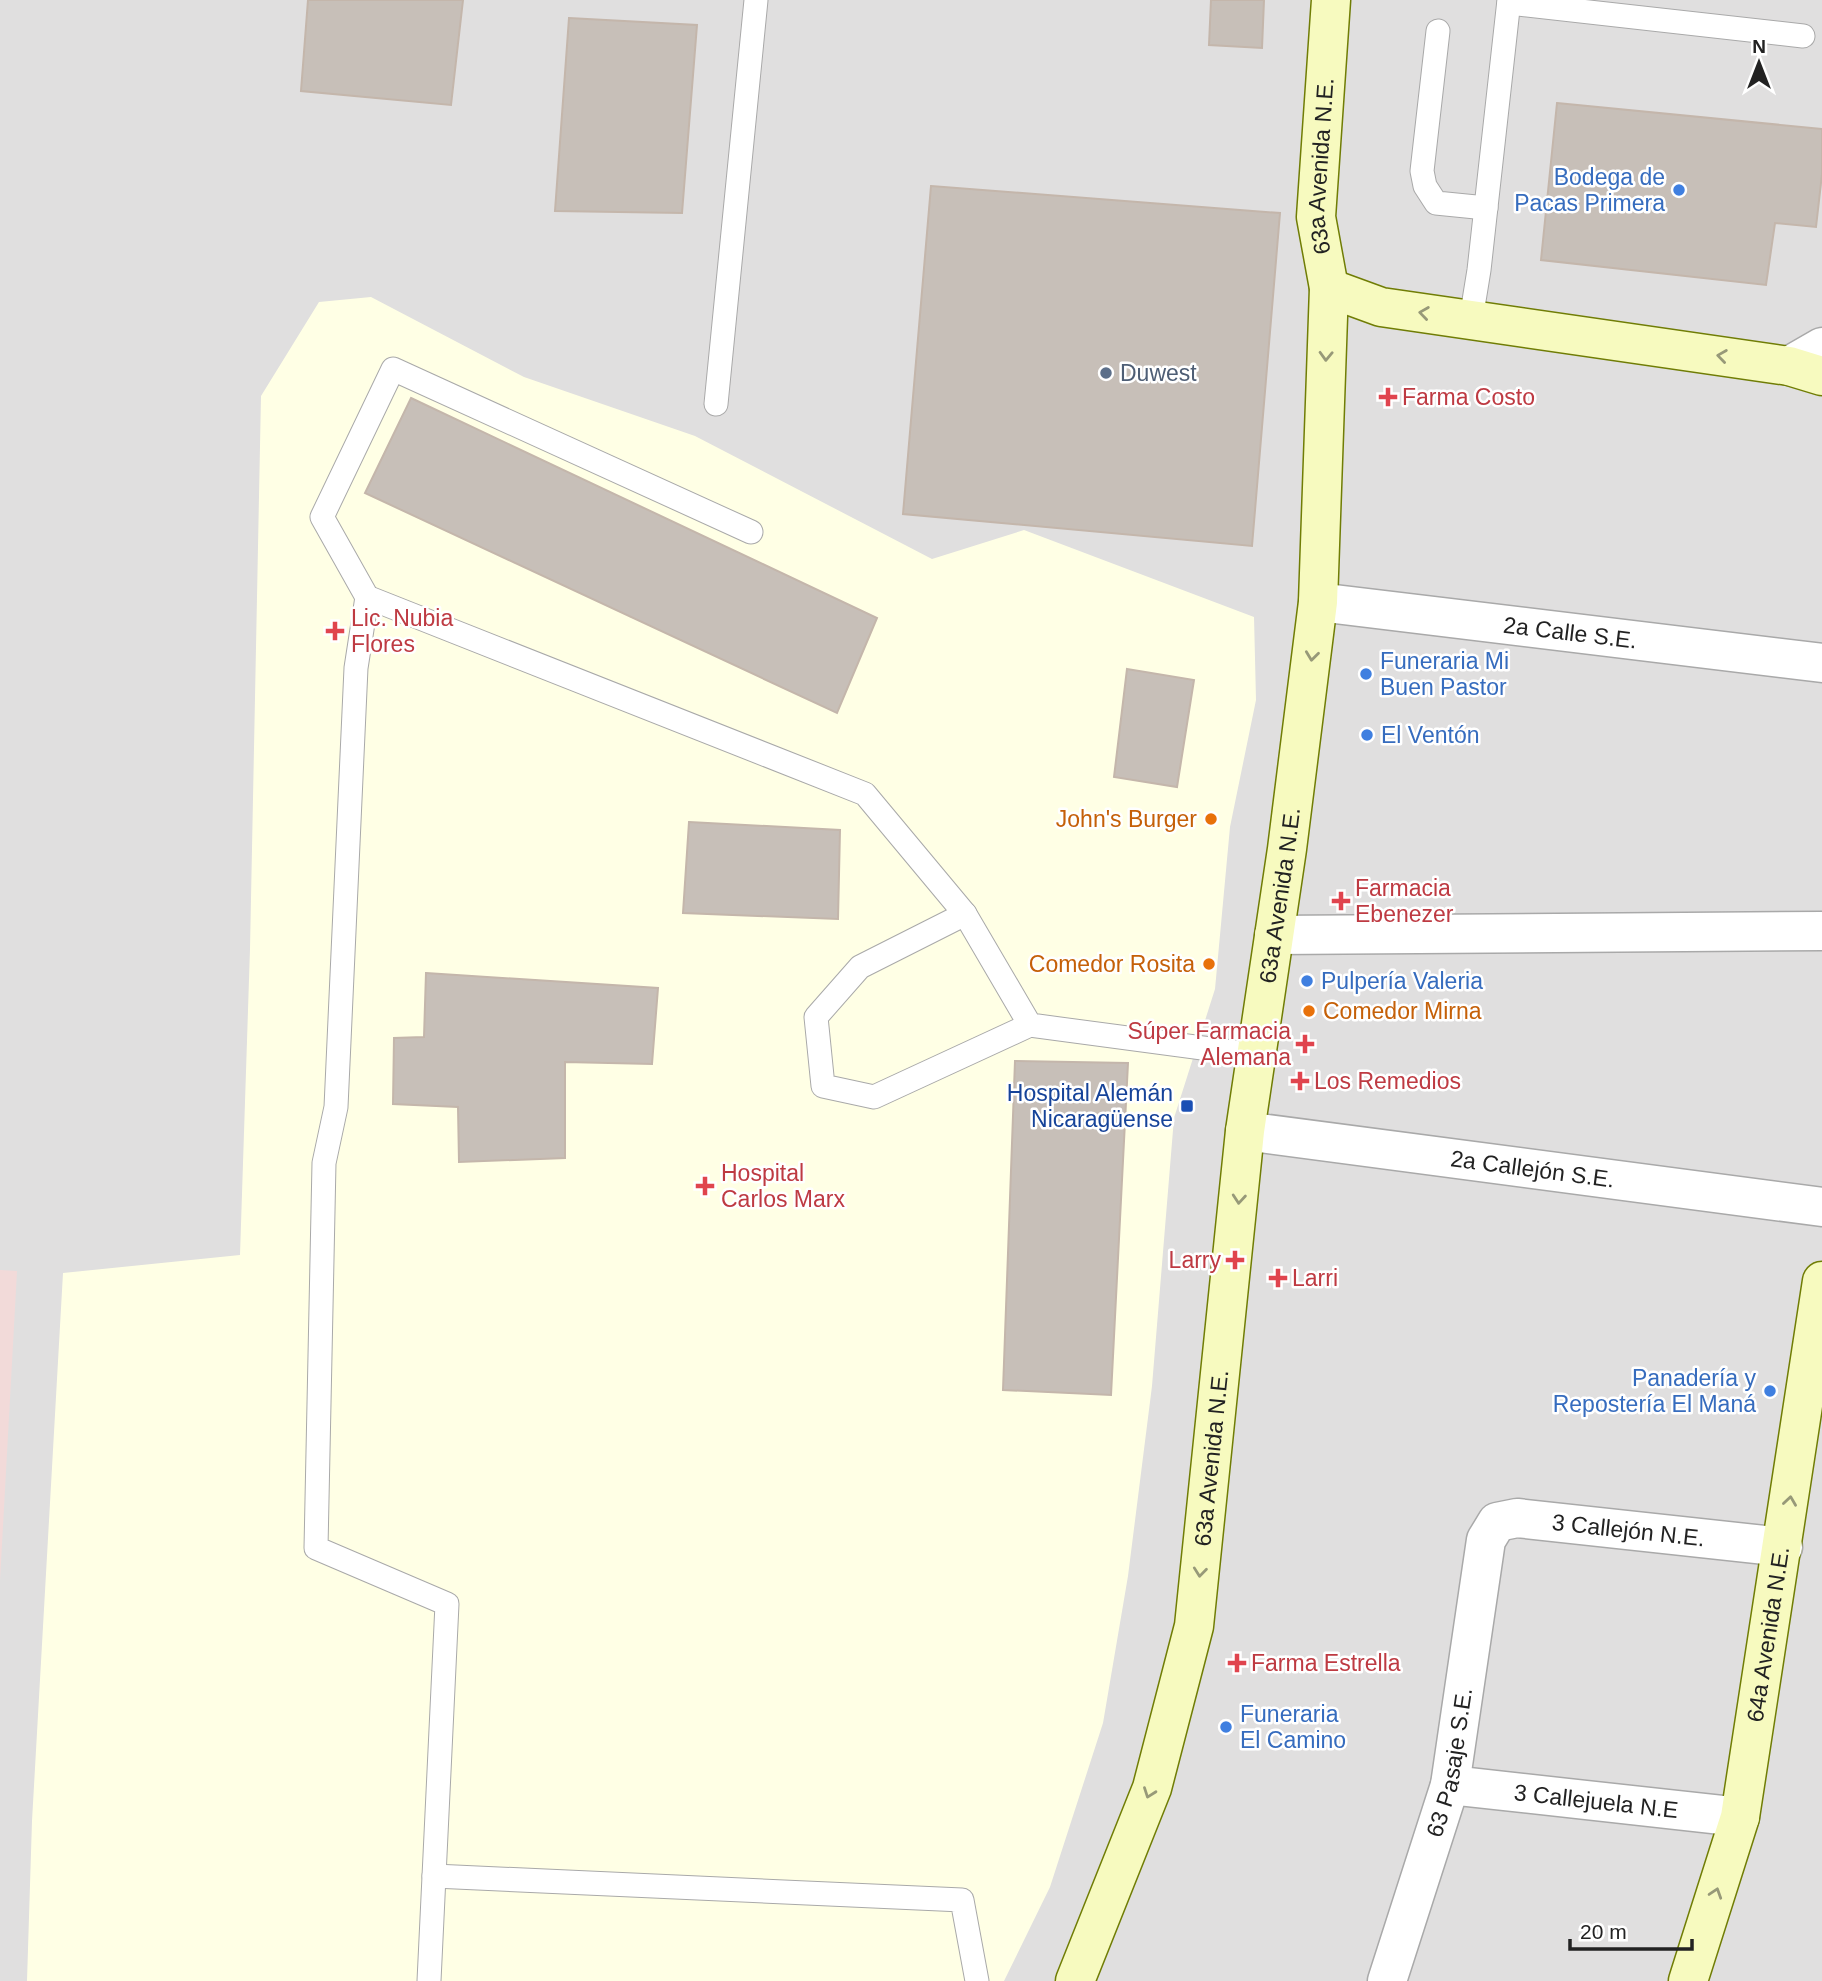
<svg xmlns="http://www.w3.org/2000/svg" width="1822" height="1981" viewBox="0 0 1822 1981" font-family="Helvetica,sans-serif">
	<rect width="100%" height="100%" fill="#f2efe9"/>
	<rect fill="#e0dfdf" x="0" y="0" width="1822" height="1981"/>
	<polygon fill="#f2dad9" points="0,1270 17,1271 0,1580"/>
	<polygon fill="#ffffe5" points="371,297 524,377 695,436 932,559 1024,530 1254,617 1256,700 1230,827 1215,989 1174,1118 1152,1386 1128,1576 1103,1723 1050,1887 1004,1981 27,1981 32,1821 63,1273 240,1255 250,949 261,396 319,302"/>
	<g fill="#c7bfb8" stroke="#c4b6ab" stroke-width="2">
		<polygon points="308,0 463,0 451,105 301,91"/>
		<polygon points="1211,0 1264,0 1262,48 1209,45"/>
		<polygon points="569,18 697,25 682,213 555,211"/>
		<polygon points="1557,103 1822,129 1822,174 1816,227 1775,223 1766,285 1541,260"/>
		<polygon points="931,186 1280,213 1252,546 903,514"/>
		<polygon points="411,398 877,618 837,713 365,493"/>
		<polygon points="1127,669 1194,680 1177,787 1114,777"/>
		<polygon points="689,822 840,830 838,919 683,913"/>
		<polygon points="426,973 658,988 652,1064 565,1062 565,1158 459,1162 458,1107 393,1104 394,1038 424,1037"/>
		<polygon points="1015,1061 1128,1063 1111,1395 1003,1390"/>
	</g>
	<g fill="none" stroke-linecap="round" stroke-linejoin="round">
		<g stroke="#a9a9a9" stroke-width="25">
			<g id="lane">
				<polyline points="1509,3 1803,36"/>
				<polyline points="1438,31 1422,171 1425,186 1436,203 1486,208"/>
				<polyline points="1471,319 1479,270 1509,0"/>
				<polyline points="716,404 756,0"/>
				<polyline points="751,532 393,369 322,517 367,597 865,794 965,914 1030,1025 1255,1055"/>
				<polyline points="367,597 356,668 336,1107 324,1163 316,1548 447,1604 429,1981"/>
				<polyline points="965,914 860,967 816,1017 823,1086 874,1097 1030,1025"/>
				<polyline points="434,1876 962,1900 977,1981"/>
			</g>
		</g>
		<g stroke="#a9a9a9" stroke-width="41">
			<g id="street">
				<polyline points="1789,366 1822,347"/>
				<path id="s1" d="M1318 602 1822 663"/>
				<polyline points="1274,935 1822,931"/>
				<path id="s2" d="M1245 1131 1822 1207"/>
				<path id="s3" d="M1450 1785 1740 1817"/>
				<path id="s4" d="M1387 1981 1450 1785 1486 1540 1497 1522 1517 1518 1783 1547"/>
			</g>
		</g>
		<g stroke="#707d05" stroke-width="41">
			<g id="secondary">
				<polyline points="1329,288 1381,307 1789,366 1822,376"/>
				<path id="s5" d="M1075 1981 1152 1788 1194 1626 1245 1131 1287 849 1318 602 1329 288 1316 217 1331 0"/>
				<path id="s6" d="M1688 1981 1740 1817 1822 1281"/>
			</g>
		</g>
		<use href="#lane" stroke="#fff" stroke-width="23"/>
		<use href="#street" stroke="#fff" stroke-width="38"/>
		<use href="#secondary" stroke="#f7fabf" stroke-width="38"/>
	</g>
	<defs><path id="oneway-chevron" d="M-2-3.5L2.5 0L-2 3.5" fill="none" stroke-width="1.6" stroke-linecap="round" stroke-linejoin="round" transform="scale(1.75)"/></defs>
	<g stroke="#979978">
		<use href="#oneway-chevron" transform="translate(1424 313) rotate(-172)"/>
		<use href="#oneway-chevron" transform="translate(1326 356) rotate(92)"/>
		<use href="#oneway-chevron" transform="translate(1722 356) rotate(-172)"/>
		<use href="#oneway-chevron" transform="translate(1312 656) rotate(97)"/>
		<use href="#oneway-chevron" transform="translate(1239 1199) rotate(95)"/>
		<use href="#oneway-chevron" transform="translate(1790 1501) rotate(-82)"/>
		<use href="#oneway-chevron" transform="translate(1200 1572) rotate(96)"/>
		<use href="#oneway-chevron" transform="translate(1149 1793) rotate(110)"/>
		<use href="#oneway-chevron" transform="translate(1716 1893) rotate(-72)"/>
	</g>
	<g fill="#3f7fe0" stroke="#fff" stroke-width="2.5">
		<circle cx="1679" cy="190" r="7"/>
		<circle cx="1366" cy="674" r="7"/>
		<circle cx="1367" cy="735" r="7"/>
		<circle cx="1307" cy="981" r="7"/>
		<circle cx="1770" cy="1391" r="7"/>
		<circle cx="1226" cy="1727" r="7"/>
	</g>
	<circle fill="#5c6f8a" stroke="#fff" stroke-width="2.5" cx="1106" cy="373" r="7"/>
	<g fill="#e0444e" stroke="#fff" stroke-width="2.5">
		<path d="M1384.5 386.5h7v7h7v7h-7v7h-7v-7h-7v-7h7z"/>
		<path d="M331.5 620.5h7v7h7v7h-7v7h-7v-7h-7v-7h7z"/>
		<path d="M1337.5 890.5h7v7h7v7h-7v7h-7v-7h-7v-7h7z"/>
		<path d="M1301.5 1033.5h7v7h7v7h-7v7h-7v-7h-7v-7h7z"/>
		<path d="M1296.5 1070.5h7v7h7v7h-7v7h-7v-7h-7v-7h7z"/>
		<path d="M701.5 1175.5h7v7h7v7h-7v7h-7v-7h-7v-7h7z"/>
		<path d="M1231.5 1249.5h7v7h7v7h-7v7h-7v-7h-7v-7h7z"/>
		<path d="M1274.5 1267.5h7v7h7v7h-7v7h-7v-7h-7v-7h7z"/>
		<path d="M1233.5 1652.5h7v7h7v7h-7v7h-7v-7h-7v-7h7z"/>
	</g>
	<g fill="#e8710a" stroke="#fff" stroke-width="2.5">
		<circle cx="1211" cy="819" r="7"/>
		<circle cx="1209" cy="964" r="7"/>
		<circle cx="1309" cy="1011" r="7"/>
	</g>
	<rect fill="#1a4fb4" stroke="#fff" stroke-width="2.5" x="1180" y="1099" width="14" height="14" rx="3.5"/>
	<g text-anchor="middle" stroke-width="5" stroke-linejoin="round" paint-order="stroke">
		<g font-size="23" fill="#222" stroke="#fff">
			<text dy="8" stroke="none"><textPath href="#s5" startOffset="1844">63a Avenida N.E.</textPath></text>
			<text dy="8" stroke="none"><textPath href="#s1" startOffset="254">2a Calle S.E.</textPath></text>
			<text dy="8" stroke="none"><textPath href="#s5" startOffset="1111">63a Avenida N.E.</textPath></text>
			<text dy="8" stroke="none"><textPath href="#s2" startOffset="290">2a Callejón S.E.</textPath></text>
			<text dy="8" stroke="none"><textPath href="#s5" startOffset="544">63a Avenida N.E.</textPath></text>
			<text dy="8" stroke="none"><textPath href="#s4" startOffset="607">3 Callejón N.E.</textPath></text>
			<text dy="8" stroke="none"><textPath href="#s6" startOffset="357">64a Avenida N.E.</textPath></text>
			<text dy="8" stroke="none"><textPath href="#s4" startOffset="228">63 Pasaje S.E.</textPath></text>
			<text dy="8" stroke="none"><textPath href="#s3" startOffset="147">3 Callejuela N.E</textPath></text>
		</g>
		<g font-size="23" fill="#366cbe" stroke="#fff" text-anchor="start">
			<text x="1665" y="185" text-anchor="end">Bodega de<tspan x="1665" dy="26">Pacas Primera</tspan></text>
			<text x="1380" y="669">Funeraria Mi<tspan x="1380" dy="26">Buen Pastor</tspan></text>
			<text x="1381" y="743">El Ventón</text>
			<text x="1321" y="989">Pulpería Valeria</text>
			<text x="1756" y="1386" text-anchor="end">Panadería y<tspan x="1756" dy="26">Repostería El Maná</tspan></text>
			<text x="1240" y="1722">Funeraria<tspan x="1240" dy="26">El Camino</tspan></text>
		</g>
		<g font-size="23" fill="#4e5e75" stroke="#fff" text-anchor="start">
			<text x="1120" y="381">Duwest</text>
		</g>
		<g font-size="23" fill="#be3a42" stroke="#fff" text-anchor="start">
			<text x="1402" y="405">Farma Costo</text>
			<text x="351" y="626">Lic. Nubia<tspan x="351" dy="26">Flores</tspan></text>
			<text x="1355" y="896">Farmacia<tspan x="1355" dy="26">Ebenezer</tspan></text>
			<text x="1291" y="1039" text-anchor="end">Súper Farmacia<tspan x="1291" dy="26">Alemana</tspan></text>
			<text x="1314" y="1089">Los Remedios</text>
			<text x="721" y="1181">Hospital<tspan x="721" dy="26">Carlos Marx</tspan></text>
			<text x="1221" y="1268" text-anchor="end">Larry</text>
			<text x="1292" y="1286">Larri</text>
			<text x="1251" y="1671">Farma Estrella</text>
		</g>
		<g font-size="23" fill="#c56008" stroke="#fff" text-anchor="end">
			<text x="1197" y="827">John's Burger</text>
			<text x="1195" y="972">Comedor Rosita</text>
			<text x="1323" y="1019" text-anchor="start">Comedor Mirna</text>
		</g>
		<g font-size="23" fill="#164399" stroke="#fff" text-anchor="end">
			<text x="1173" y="1101">Hospital Alemán<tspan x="1173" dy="26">Nicaragüense</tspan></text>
		</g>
	</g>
	<g transform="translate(1759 63)" stroke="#ffffff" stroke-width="5" paint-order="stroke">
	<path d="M0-5L12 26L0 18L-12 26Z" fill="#222222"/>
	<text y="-10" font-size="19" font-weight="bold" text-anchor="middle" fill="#222222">N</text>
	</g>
	<path d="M1570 1939v10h122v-10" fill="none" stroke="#222222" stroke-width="3.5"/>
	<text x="1580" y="1939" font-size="21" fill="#222222" stroke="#ffffff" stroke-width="5" paint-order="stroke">20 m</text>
</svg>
